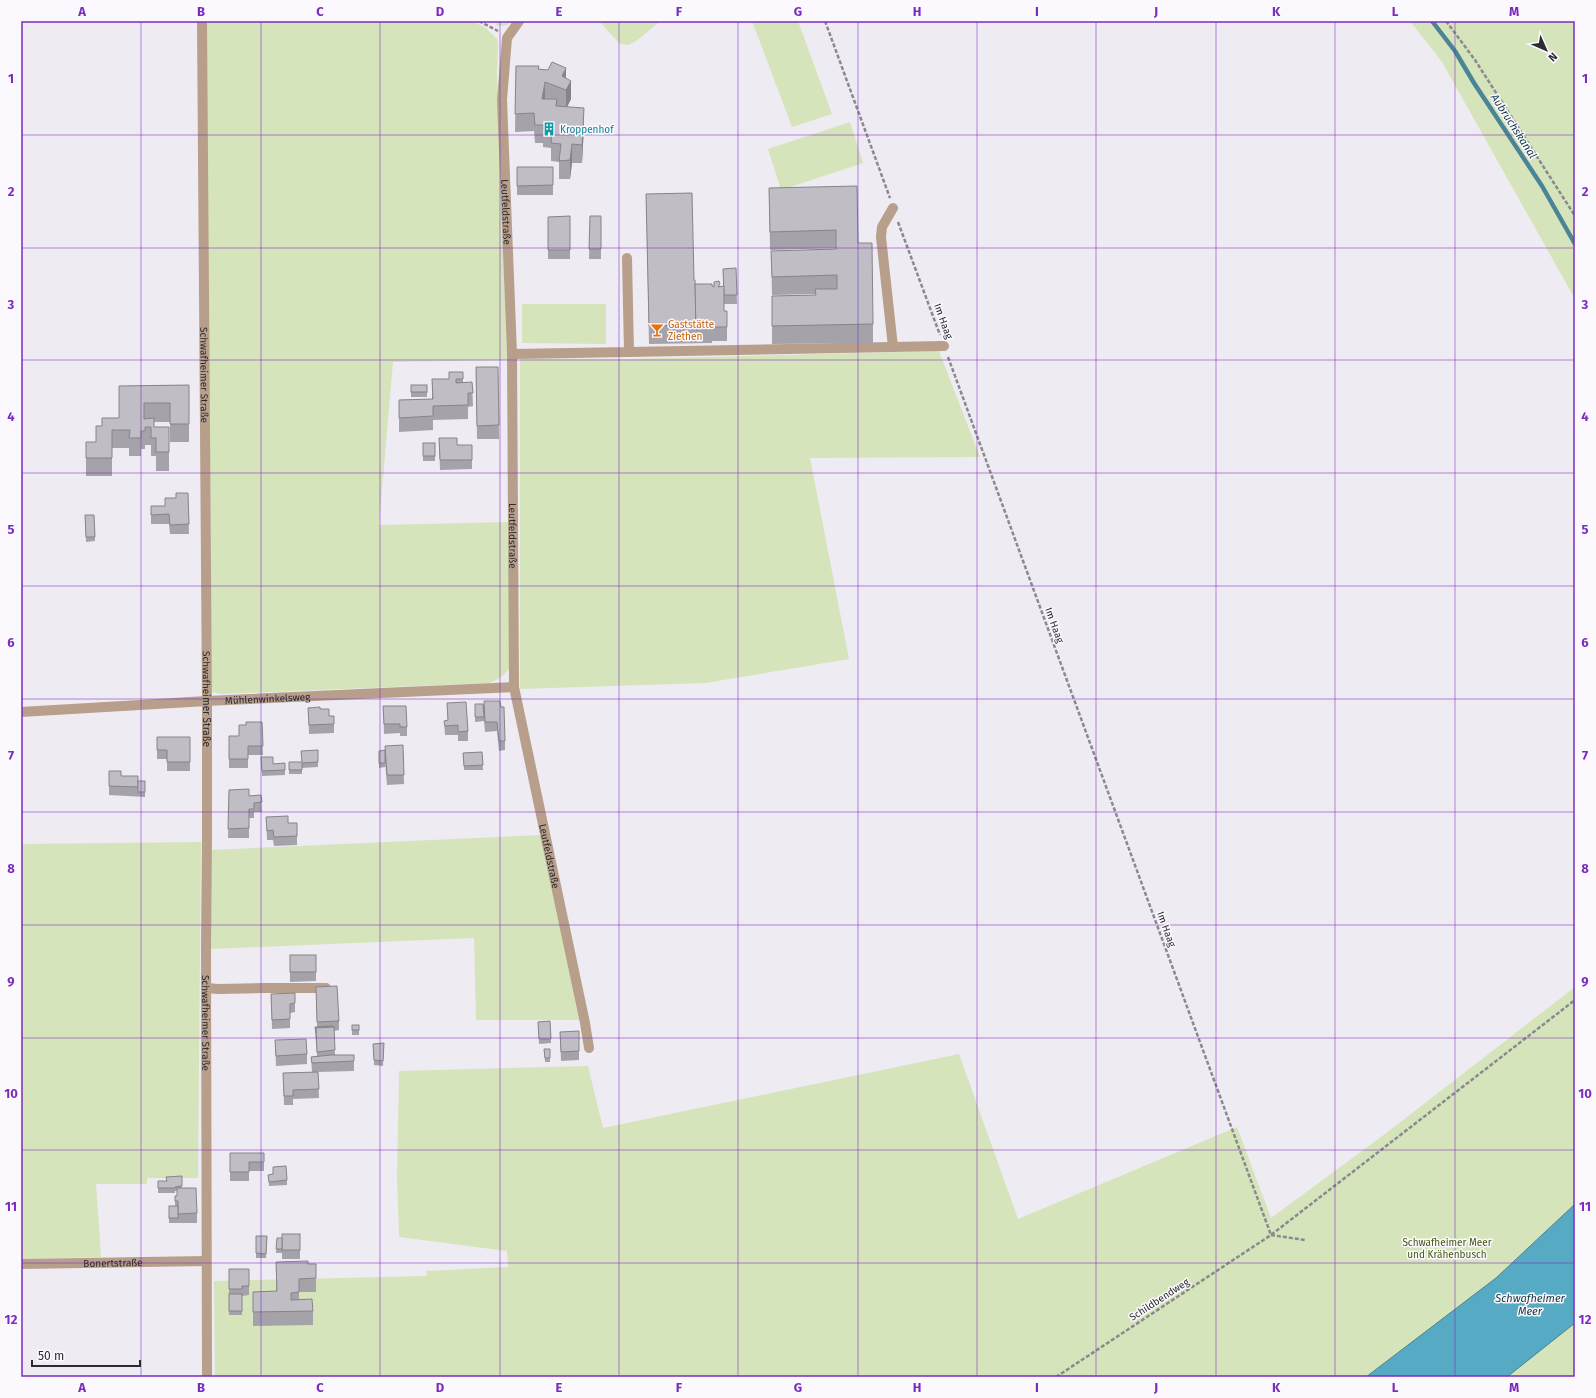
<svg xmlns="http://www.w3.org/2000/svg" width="1596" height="1398" viewBox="0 0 1596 1398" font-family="'Fira Sans',sans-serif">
	<rect width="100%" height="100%" fill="#efebf3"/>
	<g fill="#d5e4ba">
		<path d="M206 21H472L486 28 498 40 497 75 507 360 393 362 379 525 509 522V669C503 676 498 680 489 683L221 694 212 692Z"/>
		<path d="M499 21H512C508 26 501 27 495 25Z"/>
		<polygon points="599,21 660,21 639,39 629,45 620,44"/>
		<polygon points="752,21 798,21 832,114 792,127"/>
		<polygon points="1410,21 1575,21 1575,299 1442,62"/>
		<polygon points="850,122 863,163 781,190 768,149"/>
		<polygon points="522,304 606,304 606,344 522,343"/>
		<polygon points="939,351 980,457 810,458 849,659 705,683 520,689 520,358 628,359"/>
		<polygon points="541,835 579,1020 476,1020 474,938 211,949 211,850"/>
		<polygon points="201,842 198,1178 147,1178 147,1184 96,1184 101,1257 21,1259 21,844"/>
		<polygon points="1575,987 1575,1377 215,1377 214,1281 427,1276 426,1271 508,1267 507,1251 399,1237 397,1177 399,1071 588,1066 603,1128 959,1054 1018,1219 1237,1127 1271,1218 1381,1137"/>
	</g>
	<polygon fill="#57aac3" stroke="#4a8496" points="1575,1204 1575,1323 1507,1377 1366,1377 1496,1278"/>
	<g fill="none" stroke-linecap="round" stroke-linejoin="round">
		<polyline stroke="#4a8496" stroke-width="4.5" points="1432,21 1455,51 1474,83 1542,186 1575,244"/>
		<g stroke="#8b888e" stroke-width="2.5" stroke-dasharray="4 2" stroke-linecap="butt">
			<polyline points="479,21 498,31"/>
			<polyline points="825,21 890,198"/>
			<polyline points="1446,21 1475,60 1575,216"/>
			<polyline points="898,222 940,335"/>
			<polyline points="948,357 1271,1235"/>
			<polyline points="1271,1235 1305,1240"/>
			<polyline points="1056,1377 1271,1235 1575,1000"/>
		</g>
		<g stroke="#b79f8b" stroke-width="10">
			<path id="s1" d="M202 21 207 701V836L206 949 207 1377"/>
			<path id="s2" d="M519 21 507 38 502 100 512 354 514 687 585 1023 589 1048"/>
			<polyline points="893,347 881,237 882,227 893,208"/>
			<polyline points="629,352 944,346"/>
			<polyline points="512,354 629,352 627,258"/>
			<path id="s3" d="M21 712 207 701 514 687"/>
			<polyline points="206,988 218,989 263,988 326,988"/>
			<path id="s4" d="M21 1264 206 1261"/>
		</g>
	</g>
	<g fill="#a5a3a9">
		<polygon points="516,66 539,69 566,78 571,99 567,107 584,126 582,163 572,163 570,179 559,179 559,162 551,161 551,148 543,147 543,143 535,143 534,131 515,132"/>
		<rect x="517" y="167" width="36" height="28"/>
		<polygon points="769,188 858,243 873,324 873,343 772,344 772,296 815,295 815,294 772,295 771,251 836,249 836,248 770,250"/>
		<polygon points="646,194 694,280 695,284 712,286 723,286 723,269 736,268 737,304 724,304 724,311 727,327 727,341 712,341 712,343 649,344"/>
		<polygon points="570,216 570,259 548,259 548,217"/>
		<polygon points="590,216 601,216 601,259 589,259"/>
		<polygon points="476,367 498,367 499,439 477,439"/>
		<polygon points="463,372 463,383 472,382 473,406 468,407 468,419 433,420 433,430 399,432 399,400 432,399 432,379 449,379"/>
		<polygon points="189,385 189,442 170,442 170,422 154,422 154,427 169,427 169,471 156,471 156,456 151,456 151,445 145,445 145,449 141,449 141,456 129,456 129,448 112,448 112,476 86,476 86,442 96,442 102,426 119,418 119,386"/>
		<rect x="411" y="385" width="16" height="12"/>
		<polygon points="439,438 457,445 472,445 472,469 440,470"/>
		<rect x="423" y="443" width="12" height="18"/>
		<polygon points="188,493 189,534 170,534 169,524 151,524 151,506 165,506 176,498"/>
		<polygon points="85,515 94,515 95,541 86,542"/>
		<polygon points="447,703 468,731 468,741 458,741 458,735 445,735 444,721 448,720"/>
		<polygon points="475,704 501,707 505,741 505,750 499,751 497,731 485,732 484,721 475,722"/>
		<polygon points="383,706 407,727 407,736 400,736 400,733 384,734"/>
		<polygon points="308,708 320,709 329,716 334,724 334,733 309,734"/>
		<polygon points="262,722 263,755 248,755 248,768 229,768 229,736 239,736 246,725"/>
		<polygon points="157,737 190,737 190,771 167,771 167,759 157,759"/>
		<polygon points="403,745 404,784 387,785 385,762 385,767 379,768 379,751 385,750"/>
		<polygon points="318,750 318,767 302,768 302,774 289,774 289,762 302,762"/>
		<polygon points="482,752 483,770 464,770 463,753"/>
		<polygon points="261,757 273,764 285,763 285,775 262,776"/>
		<polygon points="109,771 121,776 138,781 145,781 145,797 109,795"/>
		<polygon points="229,790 249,796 261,795 262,812 254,812 254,818 249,818 249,838 228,838"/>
		<polygon points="266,817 288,823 297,836 297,845 274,846 273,840 267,840"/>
		<polygon points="290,955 316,955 316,981 290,982"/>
		<polygon points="316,987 339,1021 339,1030 334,1031 335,1055 354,1055 354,1071 318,1072 319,1098 293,1099 293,1105 284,1105 283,1073 312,1072 311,1057 317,1056 315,1031 315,1027 317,1027"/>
		<polygon points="271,994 295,1003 295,1012 290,1013 290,1028 272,1029"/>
		<polygon points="550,1021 551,1043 539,1044 538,1022"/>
		<rect x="352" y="1025" width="7" height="10"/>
		<polygon points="560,1032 579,1051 579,1060 561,1061"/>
		<polygon points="275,1040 307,1054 307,1064 276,1066"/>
		<polygon points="384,1043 383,1066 374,1065 373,1044"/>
		<polygon points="544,1049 550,1049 550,1062 545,1062"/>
		<polygon points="230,1153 264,1153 264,1171 249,1171 249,1181 230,1181"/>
		<polygon points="268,1175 287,1180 287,1185 269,1186"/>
		<polygon points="182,1176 182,1188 197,1213 197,1223 169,1223 169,1206 175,1206 175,1196 177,1196 177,1191 175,1191 175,1193 158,1193 158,1181 166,1181"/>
		<polygon points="300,1234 300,1259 282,1259 282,1253 276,1253 277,1238 282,1238"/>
		<polygon points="256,1236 267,1236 266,1258 256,1258"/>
		<polygon points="276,1262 308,1264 316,1264 316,1292 299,1292 299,1300 313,1311 313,1325 253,1326 253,1292 276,1291"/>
		<polygon points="229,1269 249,1269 249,1295 242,1296 242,1315 229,1315"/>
	</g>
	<g fill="#868489">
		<polygon points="566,68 566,87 562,76"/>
		<polygon points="571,81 571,99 566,109 566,90"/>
		<polygon points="545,82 545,100 542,99"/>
		<polygon points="584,108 584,126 582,163 582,145"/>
		<polygon points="572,144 572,163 570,179 570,160"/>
	</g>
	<g fill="#c0bdc4" stroke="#868489">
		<polygon points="552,62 566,68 562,76 571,81 566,90 545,82 542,99 557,99 556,106 584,108 582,145 572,144 570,160 559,161 561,144 551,143 552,130 543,129 544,125 535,125 534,113 515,114 516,66 539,66 538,69 548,70"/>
		<polygon points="517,167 553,167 553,185 517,186"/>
		<polygon points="857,186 858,243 872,243 873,324 772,326 772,296 816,295 815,289 837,289 837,275 772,277 771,251 836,249 836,230 770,232 769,188"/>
		<polygon points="692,193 694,280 695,280 696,325 649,326 646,194"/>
		<polygon points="570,216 570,250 548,250 548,217"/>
		<polygon points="590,216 601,216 601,249 589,249"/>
		<polygon points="736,268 737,295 724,295 723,269"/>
		<polygon points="719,281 720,284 718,287 724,286 724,311 727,311 727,327 712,327 712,329 696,330 695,284 712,284 712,286 714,287 714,282"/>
		<polygon points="476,367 498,367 499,425 477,426"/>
		<polygon points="449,372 463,372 463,379 456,379 456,383 472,382 473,393 468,393 468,405 433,406 433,416 399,418 399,400 433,399 432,379 449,379"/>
		<polygon points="189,385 189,424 170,424 170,403 144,403 144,419 154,418 154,427 169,427 169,452 156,452 156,438 151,438 151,427 145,427 145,431 141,431 141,438 129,438 130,430 112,430 112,458 86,458 86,442 96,442 96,426 102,426 102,418 119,418 119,386"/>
		<rect x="411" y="385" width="16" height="7"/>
		<polygon points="439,438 457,438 457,445 472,445 472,460 440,460"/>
		<rect x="423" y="443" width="12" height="13"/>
		<polygon points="176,493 188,493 189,524 170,525 169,514 151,515 151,506 165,506 165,498 176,498"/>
		<polygon points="85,515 94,515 95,537 86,537"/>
		<polygon points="484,701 500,701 501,707 504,707 505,741 499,741 497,722 485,722"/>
		<polygon points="466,702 468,731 458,732 458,725 445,726 444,721 448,720 447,703"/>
		<polygon points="475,704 483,704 484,717 475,717"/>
		<polygon points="383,706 406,706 407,727 400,727 400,724 384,724"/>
		<polygon points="320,707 320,709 329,709 329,716 334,716 334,724 309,725 308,708"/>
		<polygon points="246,722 262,722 263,746 248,746 248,759 229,759 229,736 239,736 239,725 246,725"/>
		<polygon points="157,737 190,737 190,762 167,762 167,750 157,750"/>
		<polygon points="403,745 404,775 387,775 385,746"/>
		<polygon points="318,750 318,762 302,763 302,770 289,770 289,762 302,762 301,751"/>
		<polygon points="385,750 385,763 379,763 379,751"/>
		<polygon points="482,752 483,765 464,766 463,753"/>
		<polygon points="261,757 273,757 273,764 285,763 285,770 262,771"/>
		<polygon points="109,771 121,771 121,776 138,776 138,787 109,786"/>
		<rect x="138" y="781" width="7" height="11"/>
		<polygon points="249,789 249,796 261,795 262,802 254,803 254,809 249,809 249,828 228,829 229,790"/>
		<polygon points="288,816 288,823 297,823 297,836 274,837 273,830 267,831 266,817"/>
		<rect x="290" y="955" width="26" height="17"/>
		<polygon points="337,986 339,1021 317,1022 316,987"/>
		<polygon points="295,993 295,1003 290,1004 290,1019 272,1020 271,994"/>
		<polygon points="550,1021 551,1039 539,1039 538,1022"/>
		<rect x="352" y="1025" width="7" height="5"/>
		<polygon points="333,1026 333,1027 316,1028 316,1033 315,1027"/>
		<polygon points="334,1027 335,1050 317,1052 316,1028"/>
		<polygon points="579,1031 579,1051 561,1052 560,1032"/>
		<polygon points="306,1039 307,1054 276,1056 275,1040"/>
		<polygon points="384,1043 383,1061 374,1060 373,1044"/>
		<polygon points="544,1049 550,1049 550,1058 545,1058"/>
		<polygon points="331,1055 354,1055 354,1061 312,1063 311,1057"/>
		<polygon points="318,1072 319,1089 293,1090 293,1096 284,1096 283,1073"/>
		<polygon points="230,1153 264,1153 264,1162 249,1162 249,1172 230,1172"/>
		<polygon points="286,1166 287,1180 269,1182 268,1175 273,1174 273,1167"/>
		<polygon points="182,1176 182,1186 175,1187 175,1188 158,1188 158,1181 167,1181 166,1177"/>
		<polygon points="177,1188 196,1188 197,1213 178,1214 178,1201 175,1201 175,1196 177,1196"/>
		<rect x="169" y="1206" width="9" height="12"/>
		<rect x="282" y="1234" width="18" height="16"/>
		<polygon points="256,1236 267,1236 266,1254 256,1253"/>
		<polygon points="277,1238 282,1238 282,1249 276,1249"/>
		<polygon points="308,1261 308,1264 316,1264 316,1278 299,1279 299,1292 291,1293 291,1300 312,1299 313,1311 253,1312 253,1292 277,1291 276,1262"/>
		<polygon points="229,1269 249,1269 249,1286 242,1286 242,1289 229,1289"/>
		<rect x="229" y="1294" width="13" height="17"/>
	</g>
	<path fill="none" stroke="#7b2cbf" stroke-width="1" stroke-opacity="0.55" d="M141 21V1377M261 21V1377M380 21V1377M500 21V1377M619 21V1377M738 21V1377M858 21V1377M977 21V1377M1096 21V1377M1216 21V1377M1335 21V1377M1455 21V1377M21 135H1575M21 248H1575M21 360H1575M21 473H1575M21 586H1575M21 699H1575M21 812H1575M21 925H1575M21 1038H1575M21 1150H1575M21 1263H1575"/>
	<defs>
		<g id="building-bare" transform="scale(1.08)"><path d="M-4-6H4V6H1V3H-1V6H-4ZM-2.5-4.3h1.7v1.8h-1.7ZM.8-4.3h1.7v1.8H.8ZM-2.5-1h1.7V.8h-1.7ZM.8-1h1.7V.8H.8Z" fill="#0f9aa8" stroke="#fbf9fe" stroke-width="2.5" paint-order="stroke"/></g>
		<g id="bar-bare" transform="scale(1.08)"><path d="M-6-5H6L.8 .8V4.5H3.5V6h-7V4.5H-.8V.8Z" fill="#e8710a" stroke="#fbf9fe" stroke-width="2.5" paint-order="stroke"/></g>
	</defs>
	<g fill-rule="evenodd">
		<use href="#building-bare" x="549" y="129"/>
		<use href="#bar-bare" x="657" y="330"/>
	</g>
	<g text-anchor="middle" stroke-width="3" stroke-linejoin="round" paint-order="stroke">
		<g font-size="10" fill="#0d838f" stroke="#fbf9fe" text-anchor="start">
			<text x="560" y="133">Kroppenhof</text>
		</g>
		<g font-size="10" fill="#2c2b2e" stroke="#fbf9fe">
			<text dy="4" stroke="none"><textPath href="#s2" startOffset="195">Leutfeldstraße</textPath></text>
			<text transform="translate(944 321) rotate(70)" y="4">Im Haag</text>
			<text dy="4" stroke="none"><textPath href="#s1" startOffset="354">Schwafheimer Straße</textPath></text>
			<text dy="4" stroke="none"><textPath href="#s2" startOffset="519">Leutfeldstraße</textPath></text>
			<text transform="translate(1055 625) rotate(70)" y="4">Im Haag</text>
			<text dy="4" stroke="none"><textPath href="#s3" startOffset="247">Mühlenwinkelsweg</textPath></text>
			<text dy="4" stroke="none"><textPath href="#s1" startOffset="678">Schwafheimer Straße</textPath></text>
			<text dy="4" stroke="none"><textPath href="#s2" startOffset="843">Leutfeldstraße</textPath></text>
			<text transform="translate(1167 929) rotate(70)" y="4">Im Haag</text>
			<text dy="4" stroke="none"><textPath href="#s1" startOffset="1002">Schwafheimer Straße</textPath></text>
			<text dy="4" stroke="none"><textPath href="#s4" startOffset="92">Bonertstraße</textPath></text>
			<text transform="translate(1159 1299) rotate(-33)" y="4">Schildbendweg</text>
		</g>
		<g font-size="10" fill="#c56008" stroke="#fbf9fe" text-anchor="start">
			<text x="668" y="328">Gaststätte<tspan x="668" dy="12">Ziethen</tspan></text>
		</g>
		<g font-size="10" fill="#445610" stroke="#fbf9fe">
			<text x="1447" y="1246">Schwafheimer Meer<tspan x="1447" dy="12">und Krähenbusch</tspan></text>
		</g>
		<g font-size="11" font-style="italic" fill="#103742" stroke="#fbf9fe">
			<text transform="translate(1514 126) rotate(57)" y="4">Aubruchskanal</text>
			<text x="1530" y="1302">Schwafheimer<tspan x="1530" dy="13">Meer</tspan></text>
		</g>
	</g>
	<rect width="1596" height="1398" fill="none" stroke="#fbf9fe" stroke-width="44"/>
	<g transform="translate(1546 50) rotate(135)" stroke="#fbf9fe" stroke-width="3" paint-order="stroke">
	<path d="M0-3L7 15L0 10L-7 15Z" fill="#2c2b2e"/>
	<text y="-6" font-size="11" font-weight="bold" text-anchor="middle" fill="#2c2b2e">N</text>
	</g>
	<path d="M32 1360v6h108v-6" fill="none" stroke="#2c2b2e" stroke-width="2"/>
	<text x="38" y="1360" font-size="12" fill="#2c2b2e" stroke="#fbf9fe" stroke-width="3" paint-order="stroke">50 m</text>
	<rect x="22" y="22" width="1552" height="1354" fill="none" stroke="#7b2cbf" stroke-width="1.5"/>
	<g font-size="13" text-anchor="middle" font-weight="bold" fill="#7b2cbf">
		<text x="82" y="16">A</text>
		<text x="201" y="16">B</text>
		<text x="320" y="16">C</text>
		<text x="440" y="16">D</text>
		<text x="559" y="16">E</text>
		<text x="679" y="16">F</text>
		<text x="798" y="16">G</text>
		<text x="917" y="16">H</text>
		<text x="1037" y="16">I</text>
		<text x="1156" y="16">J</text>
		<text x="1276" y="16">K</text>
		<text x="1395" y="16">L</text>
		<text x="1514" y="16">M</text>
		<text x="11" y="83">1</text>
		<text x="1585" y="83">1</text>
		<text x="11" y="196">2</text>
		<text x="1585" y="196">2</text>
		<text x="11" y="309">3</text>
		<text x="1585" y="309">3</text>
		<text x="11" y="421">4</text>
		<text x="1585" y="421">4</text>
		<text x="11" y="534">5</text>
		<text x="1585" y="534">5</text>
		<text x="11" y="647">6</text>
		<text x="1585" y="647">6</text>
		<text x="11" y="760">7</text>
		<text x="1585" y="760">7</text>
		<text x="11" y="873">8</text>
		<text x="1585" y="873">8</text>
		<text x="11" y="986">9</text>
		<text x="1585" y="986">9</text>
		<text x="11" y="1098">10</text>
		<text x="1585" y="1098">10</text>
		<text x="11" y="1211">11</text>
		<text x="1585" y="1211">11</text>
		<text x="11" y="1324">12</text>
		<text x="1585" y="1324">12</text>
		<text x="82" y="1392">A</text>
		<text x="201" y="1392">B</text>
		<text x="320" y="1392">C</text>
		<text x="440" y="1392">D</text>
		<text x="559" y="1392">E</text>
		<text x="679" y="1392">F</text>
		<text x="798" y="1392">G</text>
		<text x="917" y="1392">H</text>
		<text x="1037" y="1392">I</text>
		<text x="1156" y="1392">J</text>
		<text x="1276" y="1392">K</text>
		<text x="1395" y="1392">L</text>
		<text x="1514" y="1392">M</text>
	</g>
</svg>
